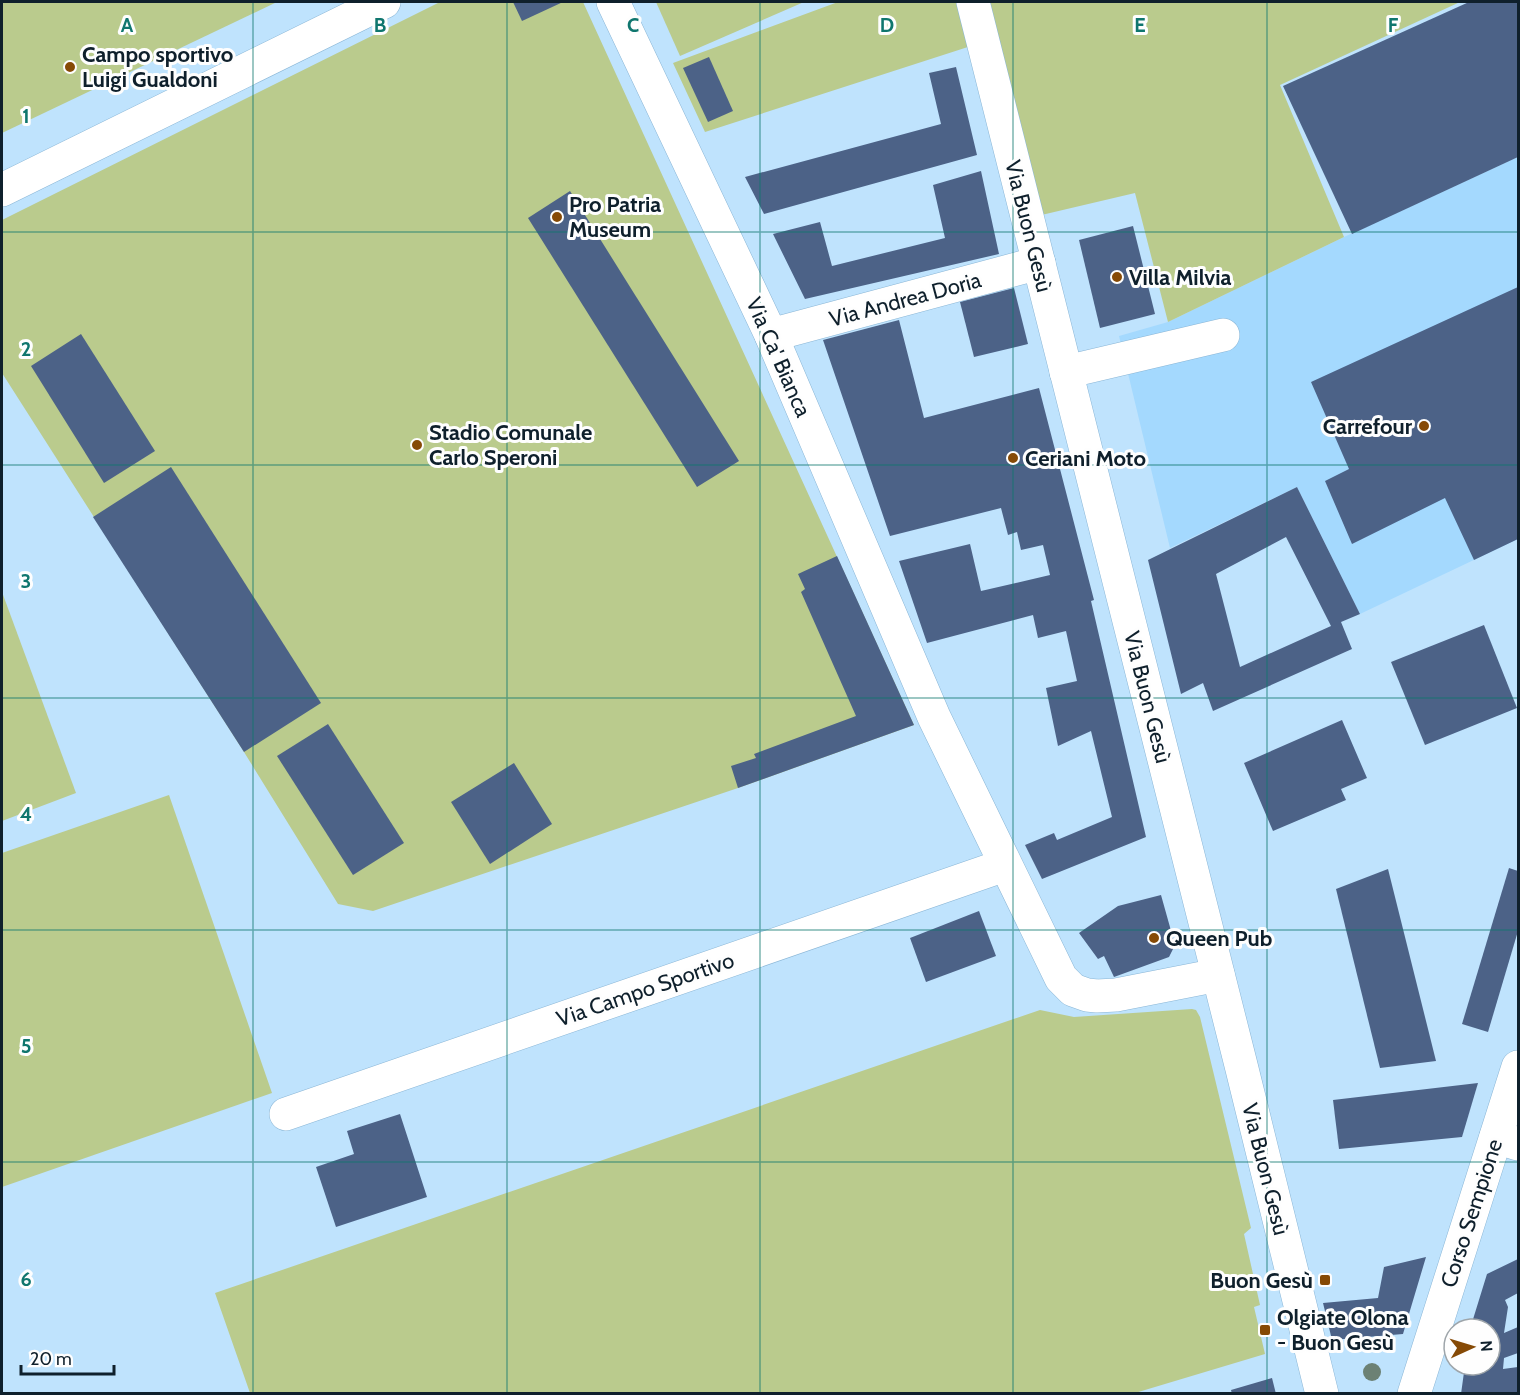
<svg xmlns="http://www.w3.org/2000/svg" width="1520" height="1395" viewBox="0 0 1520 1395" font-family="Cabin,sans-serif">
	<rect width="100%" height="100%" fill="#bfe3fd"/>
	<polygon fill="#a4d9fe" points="1518,157 1518,539 1360,614 1297,487 1170,548 1119,336 1168,322 1344,237"/>
	<g fill="#bacb8d">
		<polygon points="2,2 277,2 2,133"/>
		<polygon points="440,2 583,2 914,725 738,788 373,911 338,904 244,752 2,373 2,220"/>
		<polygon points="656,2 804,2 680,56"/>
		<polygon points="838,2 1460,2 1280,85 1344,237 1168,322 1135,193 1012,222 971,46 705,132 673,63"/>
		<polygon points="2,592 76,793 2,821"/>
		<polygon points="169,795 272,1093 2,1187 2,853"/>
		<polygon points="1192,1009 1196,1010 1200,1017 1251,1228 1244,1234 1260,1305 1254,1307 1265,1354 1135,1393 250,1393 215,1293 1040,1010 1074,1017"/>
	</g>
	<g fill="#4c6287" fill-rule="evenodd">
		<polygon points="513,2 563,2 522,21"/>
		<polygon points="1469,2 1518,2 1518,157 1352,234 1283,86"/>
		<polygon points="709,57 733,111 708,122 683,68"/>
		<polygon points="956,67 977,155 764,214 745,177 941,124 929,73"/>
		<polygon points="981,171 999,254 805,299 773,234 820,222 832,266 945,238 933,185"/>
		<polygon points="570,191 739,461 697,487 528,218"/>
		<polygon points="1133,226 1155,314 1100,328 1079,240"/>
		<polygon points="1518,287 1518,539 1474,560 1445,498 1352,544 1325,481 1349,469 1311,382"/>
		<polygon points="1014,288 1028,344 974,357 960,302"/>
		<polygon points="899,320 924,418 1039,388 1094,600 1091,601 1146,837 1042,879 1025,845 1054,833 1057,840 1112,817 1091,731 1058,746 1046,688 1077,681 1066,631 1038,638 1033,615 927,643 899,561 970,544 981,591 1050,575 1043,545 1021,550 1017,532 1008,535 1001,508 890,536 823,340"/>
		<polygon points="81,334 155,451 104,483 31,366"/>
		<polygon points="171,467 321,703 244,752 93,517"/>
		<path d="M1297 487 1360 614 1341 622 1352 649 1213 711 1203 683 1181 694 1148 560ZM1286 537 1331 626 1240 667 1216 574Z"/>
		<polygon points="837,556 914,725 738,788 731,766 756,758 754,754 856,716 801,592 805,589 798,574"/>
		<polygon points="1484,625 1517,708 1425,745 1391,662"/>
		<polygon points="1342,720 1367,778 1341,789 1346,800 1273,831 1244,763"/>
		<polygon points="328,724 404,843 353,875 277,756"/>
		<polygon points="514,763 552,824 490,864 451,802"/>
		<polygon points="1509,868 1518,871 1518,931 1488,1032 1462,1024"/>
		<polygon points="1388,869 1436,1061 1380,1068 1336,889"/>
		<polygon points="1161,895 1175,945 1169,957 1114,977 1104,956 1098,959 1079,933 1118,906"/>
		<polygon points="979,911 996,956 926,982 910,938"/>
		<polygon points="1478,1083 1462,1137 1339,1149 1333,1100"/>
		<polygon points="400,1114 427,1197 336,1227 316,1167 354,1154 347,1131"/>
		<polygon points="1426,1257 1403,1334 1332,1340 1323,1303 1378,1298 1384,1267"/>
		<polygon points="1518,1259 1518,1293 1505,1300 1508,1307 1504,1333 1518,1327 1518,1353 1504,1358 1503,1369 1518,1367 1518,1394 1461,1394 1465,1365 1490,1365 1490,1329 1470,1329 1487,1274"/>
		<polygon points="1272,1378 1276,1394 1232,1394 1231,1390"/>
	</g>
	<g fill="none" stroke-linecap="round" stroke-linejoin="round">
		<g stroke="#8ab6d6" stroke-width="34">
			<g id="minor">
				<polyline points="613,2 771,335 934,717 1061,978 1073,990 1087,995 1097,996 1116,995 1218,975"/>
				<polyline points="973,2 1242,1069 1322,1394"/>
				<polyline points="2,190 384,2"/>
				<polyline points="771,335 1039,263"/>
				<polyline points="1066,372 1223,335"/>
				<polyline points="286,1114 1005,865"/>
				<polyline points="1496,1137 1518,1144"/>
			</g>
		</g>
		<g stroke="#8ab6d6" stroke-width="34">
			<polyline id="major" points="1414,1394 1518,1067"/>
		</g>
		<use href="#minor" stroke="#fff" stroke-width="33"/>
		<use href="#major" stroke="#fff" stroke-width="33"/>
	</g>
	<circle fill="#6c8174" cx="1372" cy="1372" r="9"/>
	<path fill="none" stroke="#0f766e" stroke-width="1.5" stroke-opacity="0.55" d="M253 2V1394M507 2V1394M760 2V1394M1013 2V1394M1267 2V1394M2 232H1518M2 465H1518M2 698H1518M2 930H1518M2 1162H1518"/>
	<g fill="#864a06" stroke="#fefefe" stroke-width="2">
		<circle cx="70" cy="67" r="6"/>
		<circle cx="557" cy="217" r="6"/>
		<circle cx="1117" cy="277" r="6"/>
		<circle cx="1424" cy="426" r="6"/>
		<circle cx="417" cy="445" r="6"/>
		<circle cx="1013" cy="458" r="6"/>
		<circle cx="1154" cy="938" r="6"/>
		<rect x="1319" y="1274" width="12" height="12" rx="3"/>
		<rect x="1259" y="1324" width="12" height="12" rx="3"/>
	</g>
	<g text-anchor="middle" stroke-width="6" stroke-linejoin="round" paint-order="stroke">
		<g font-size="22" font-weight="bold" fill="#0f202c" stroke="#fefefe" text-anchor="start">
			<text x="82" y="62">Campo sportivo<tspan x="82" dy="25">Luigi Gualdoni</tspan></text>
			<text x="569" y="212">Pro Patria<tspan x="569" dy="25">Museum</tspan></text>
			<text x="1129" y="285">Villa Milvia</text>
			<text x="1412" y="434" text-anchor="end">Carrefour</text>
			<text x="429" y="440">Stadio Comunale<tspan x="429" dy="25">Carlo Speroni</tspan></text>
			<text x="1025" y="466">Ceriani Moto</text>
			<text x="1166" y="946">Queen Pub</text>
			<text x="1313" y="1288" text-anchor="end">Buon Gesù</text>
			<text x="1277" y="1325">Olgiate Olona<tspan x="1277" dy="25">- Buon Gesù</tspan></text>
		</g>
		<g font-size="22" fill="#0f202c" stroke="#fefefe">
			<text transform="translate(1029 226) rotate(76)" y="8">Via Buon Gesù</text>
			<text transform="translate(905 299) rotate(-15)" y="8">Via Andrea Doria</text>
			<text transform="translate(779 357) rotate(66)" y="8">Via Ca' Bianca</text>
			<text transform="translate(1148 697) rotate(76)" y="8">Via Buon Gesù</text>
			<text transform="translate(645 989) rotate(-19)" y="8">Via Campo Sportivo</text>
			<text transform="translate(1266 1169) rotate(76)" y="8">Via Buon Gesù</text>
			<text transform="translate(1471 1213) rotate(-72)" y="8">Corso Sempione</text>
		</g>
	</g>
	<g font-size="20" text-anchor="middle" font-weight="bold" fill="#0f766e" stroke="#fefefe" stroke-width="6" stroke-linejoin="round" paint-order="stroke">
		<text x="127" y="32">A</text>
		<text x="380" y="32">B</text>
		<text x="633" y="32">C</text>
		<text x="887" y="32">D</text>
		<text x="1140" y="32">E</text>
		<text x="1393" y="32">F</text>
		<text x="26" y="123">1</text>
		<text x="26" y="356">2</text>
		<text x="26" y="588">3</text>
		<text x="26" y="821">4</text>
		<text x="26" y="1053">5</text>
		<text x="26" y="1286">6</text>
	</g>
	<rect width="1520" height="1395" fill="none" stroke="#0f202c" stroke-width="6"/>
	<g transform="translate(1472 1347) rotate(86)"><circle r="28" fill="#fefefe" stroke="#9ea5aa" stroke-width="1.5"/>
	<path d="M0-4.5L10 22L0 15L-10 22Z" fill="#864a06"/>
	<text y="-9" font-size="16" font-weight="bold" text-anchor="middle" fill="#0f202c">N</text>
	</g>
	<path d="M21 1365v9h93v-9" fill="none" stroke="#0f202c" stroke-width="3"/>
	<text x="30" y="1365" font-size="18" fill="#0f202c" stroke="#fefefe" stroke-width="4.5" paint-order="stroke">20 m</text>
</svg>
